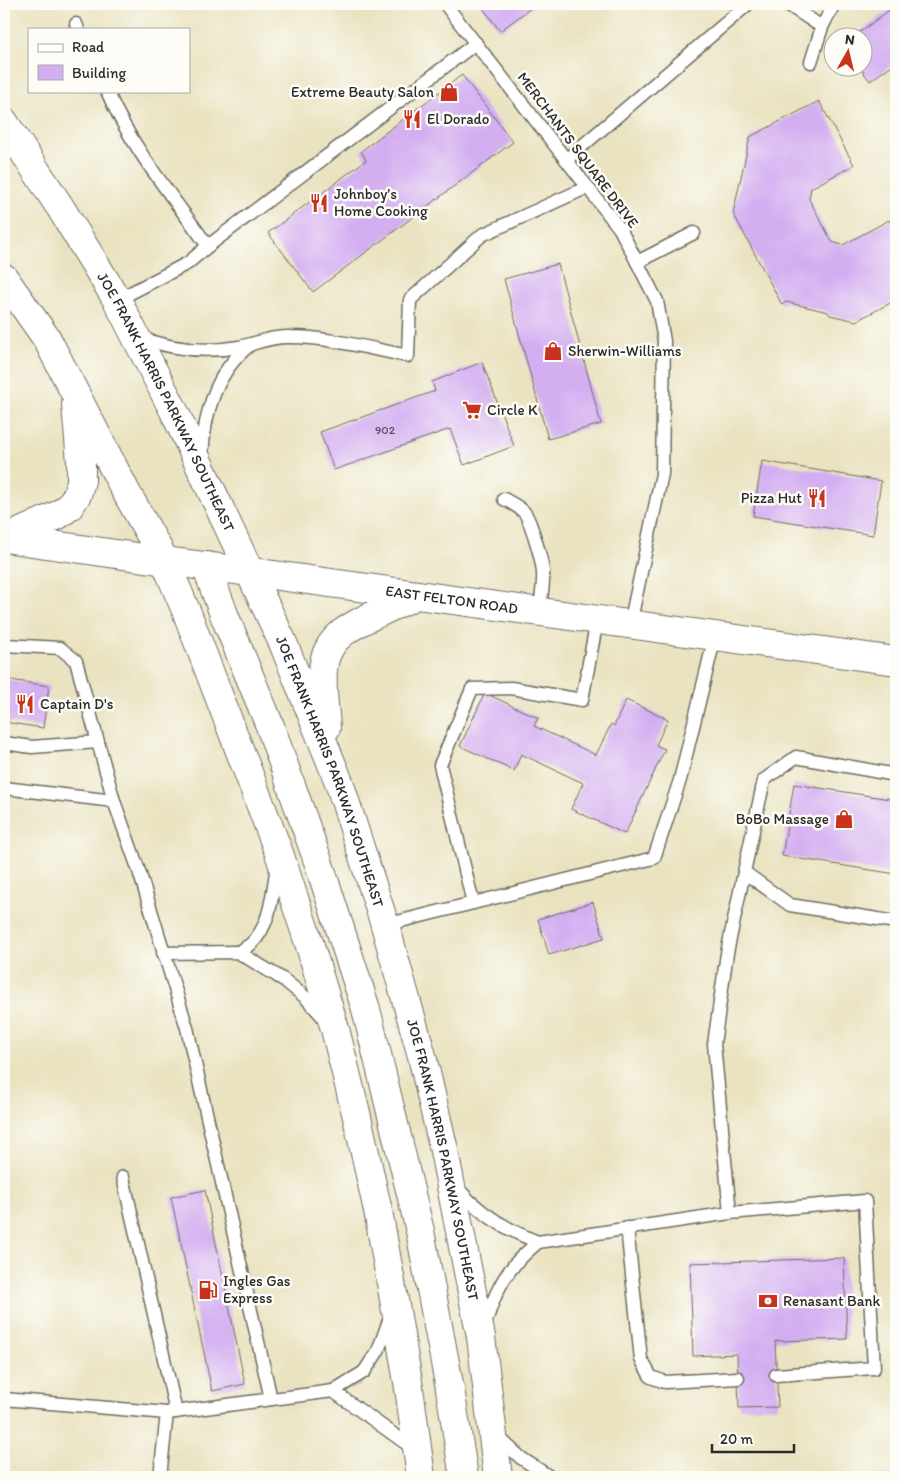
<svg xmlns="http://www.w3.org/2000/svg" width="900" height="1481" viewBox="0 0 900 1481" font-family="Itim,sans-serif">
	<rect width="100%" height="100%" fill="#fdfcf7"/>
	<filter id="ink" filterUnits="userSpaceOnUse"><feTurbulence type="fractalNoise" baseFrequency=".02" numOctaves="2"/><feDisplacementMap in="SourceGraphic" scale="10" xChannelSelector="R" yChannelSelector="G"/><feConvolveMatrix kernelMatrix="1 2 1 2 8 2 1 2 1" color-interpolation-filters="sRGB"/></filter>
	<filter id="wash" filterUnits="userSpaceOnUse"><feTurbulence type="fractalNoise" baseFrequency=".0096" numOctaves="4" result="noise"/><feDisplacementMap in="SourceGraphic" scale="20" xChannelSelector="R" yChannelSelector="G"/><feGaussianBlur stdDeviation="1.12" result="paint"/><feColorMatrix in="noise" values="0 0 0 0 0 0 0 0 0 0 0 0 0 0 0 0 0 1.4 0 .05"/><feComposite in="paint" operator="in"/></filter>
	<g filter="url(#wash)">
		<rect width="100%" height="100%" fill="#eae3c1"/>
		<g id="blocks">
			<g fill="#d3aef1">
				<polygon points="480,4 536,4 500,31"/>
				<polygon points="896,5 896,62 870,81 860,68 862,68 862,38 852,38"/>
				<polygon points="462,75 513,142 313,292 268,233 366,160 361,151"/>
				<polygon points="819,101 854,165 811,188 809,199 832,242 843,245 889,220 896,233 896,300 856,321 830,315 828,312 786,302 782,305 733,213 750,137"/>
				<polygon points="558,264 601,424 548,439 504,279"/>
				<polygon points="482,362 514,446 464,465 450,429 334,470 320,432 435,391 432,382"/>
				<polygon points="762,461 881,481 873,535 753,516"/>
				<polygon points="4,679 49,686 43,728 4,722"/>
				<polygon points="485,693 538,718 534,726 596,755 611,724 614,726 626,700 668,719 656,745 665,749 625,834 571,809 583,783 521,754 514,771 460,746"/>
				<polygon points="794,784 896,800 896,874 782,856"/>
				<polygon points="593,902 604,938 549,955 538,919"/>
				<polygon points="205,1190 245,1384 212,1391 171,1197"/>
				<polygon points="844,1258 847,1339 775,1341 778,1407 739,1408 737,1354 693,1356 690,1263"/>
				<rect x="862" y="1475" width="30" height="2"/>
			</g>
		</g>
	</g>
	<g filter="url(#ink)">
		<use href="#blocks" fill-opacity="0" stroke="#6e6b60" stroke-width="1"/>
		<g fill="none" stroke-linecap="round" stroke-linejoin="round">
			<g stroke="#6e6b60" stroke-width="15">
				<g id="lane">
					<polyline points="445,4 620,229 657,301 664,341 662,474 630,624"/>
					<polyline points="787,4 822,27"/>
					<polyline points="76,24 78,29"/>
					<polyline points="811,62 822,27 834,4"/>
					<path d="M107 91C132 149 172 196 208 246L188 263 117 300"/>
					<polyline points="567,159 748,4"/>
					<polyline points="208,246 476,43"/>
					<polyline points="637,262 694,233"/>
					<path d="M138 337C170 349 205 353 239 347 258 343 272 336 291 337 328 337 372 349 408 356L410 300 482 235 588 187"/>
					<path d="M202 457C204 414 215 372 251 344"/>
					<path d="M504 499C511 503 518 506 524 512 531 521 542 560 543 572 544 585 541 599 539 612"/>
					<polyline points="4,645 60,648 76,661 114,801"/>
					<polyline points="4,743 32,747 98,742"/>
					<polyline points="896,775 796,757 764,780 744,872 790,905 896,922"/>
					<polyline points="4,788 114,801 139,871 187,1028 271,1399"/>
					<polyline points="473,903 440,765 472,689 511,688 582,700 597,620"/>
					<polyline points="385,925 654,858 680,780 715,636"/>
					<path d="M238 952C242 950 247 947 251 944 271 926 273 890 277 865"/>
					<polyline points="163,953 238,952 284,980 305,997 325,1019"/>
					<polyline points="123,1177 176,1412"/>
					<path d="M458 1189C480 1214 507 1230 538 1242 530 1249 522 1256 515 1264 500 1281 491 1304 485 1325"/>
					<polyline points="730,1213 865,1201 874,1368 776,1375"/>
					<polyline points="627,1228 641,1359 651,1377 665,1382 738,1378"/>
					<polyline points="538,1242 730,1213 714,1044 727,953 744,872"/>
					<polyline points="333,1391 414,1449"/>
					<polyline points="4,1399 167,1413"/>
					<polyline points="497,1436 521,1458 550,1477"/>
					<polyline points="160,1477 167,1413 333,1391 364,1372 378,1351 391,1315"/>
				</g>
			</g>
			<g stroke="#6e6b60" stroke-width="30">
				<g id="secondary">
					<path id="s1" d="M4 538 165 561 251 572 896 661"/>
				</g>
			</g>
			<g stroke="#6e6b60" stroke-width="30">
				<g id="primary">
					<path id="s2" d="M4 122 60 207 117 300 175 413 283 643 339 782 385 925 422 1056 443 1146 481 1337 498 1477"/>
					<polyline points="4,278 47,339 125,490 165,561 187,613 279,853 310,946 335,1029 357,1117 378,1211 395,1305 409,1388 421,1477"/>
					<polyline points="8,538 58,515 69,507 77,495 81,481 81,462 76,405"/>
					<polyline points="206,566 225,617 270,726 319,864 366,1009 420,1231 450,1389 464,1477"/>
					<path d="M326 728C325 707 320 683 324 663 329 635 355 624 378 613 391 607 404 601 416 595"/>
				</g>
			</g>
			<use href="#lane" stroke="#fff" stroke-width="12"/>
			<use href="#secondary" stroke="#fff" stroke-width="28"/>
			<use href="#primary" stroke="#fff" stroke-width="28"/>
		</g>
	</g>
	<defs>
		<g id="shop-bare" transform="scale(1.5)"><path d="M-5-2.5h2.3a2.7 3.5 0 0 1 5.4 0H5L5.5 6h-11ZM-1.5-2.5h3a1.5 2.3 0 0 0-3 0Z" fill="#c8321e" stroke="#fdfcf7" stroke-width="2.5" paint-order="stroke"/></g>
		<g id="restaurant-bare" transform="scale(1.5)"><path d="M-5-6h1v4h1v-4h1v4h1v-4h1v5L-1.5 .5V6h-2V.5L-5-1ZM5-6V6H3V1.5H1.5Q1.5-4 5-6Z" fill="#c8321e" stroke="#fdfcf7" stroke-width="2.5" paint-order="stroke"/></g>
		<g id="supermarket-bare" transform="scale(1.5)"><path d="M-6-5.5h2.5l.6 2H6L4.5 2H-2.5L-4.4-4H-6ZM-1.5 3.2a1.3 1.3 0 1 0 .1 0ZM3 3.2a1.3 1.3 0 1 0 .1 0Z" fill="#c8321e" stroke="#fdfcf7" stroke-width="2.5" paint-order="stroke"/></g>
		<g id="fuel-bare" transform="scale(1.5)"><path d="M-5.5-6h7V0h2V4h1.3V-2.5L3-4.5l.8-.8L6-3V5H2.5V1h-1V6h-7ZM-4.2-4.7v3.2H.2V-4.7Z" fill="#c8321e" stroke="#fdfcf7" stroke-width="2.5" paint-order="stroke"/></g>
		<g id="bank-bare" transform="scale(1.5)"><path d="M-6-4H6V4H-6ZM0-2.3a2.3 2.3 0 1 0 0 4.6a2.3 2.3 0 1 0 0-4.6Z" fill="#c8321e" stroke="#fdfcf7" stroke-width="2.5" paint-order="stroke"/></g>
	</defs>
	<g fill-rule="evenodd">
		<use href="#shop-bare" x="449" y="92"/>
		<use href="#restaurant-bare" x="412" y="119"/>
		<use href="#restaurant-bare" x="319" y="203"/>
		<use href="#shop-bare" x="553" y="351"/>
		<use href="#supermarket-bare" x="472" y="410"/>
		<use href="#restaurant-bare" x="817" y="498"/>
		<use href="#restaurant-bare" x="25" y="704"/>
		<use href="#shop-bare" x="844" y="819"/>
		<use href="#fuel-bare" x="208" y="1290"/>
		<use href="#bank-bare" x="768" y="1301"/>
	</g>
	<g text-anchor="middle" stroke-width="5" stroke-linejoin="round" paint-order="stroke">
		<g font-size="12" fill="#554c5c">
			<text x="385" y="434">902</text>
		</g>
		<g font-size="15" fill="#2b2b2b" stroke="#fdfcf7" text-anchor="start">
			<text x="434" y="97" text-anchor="end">Extreme Beauty Salon</text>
			<text x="427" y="124">El Dorado</text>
			<text x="334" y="199">Johnboy’s<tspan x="334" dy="17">Home Cooking</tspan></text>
			<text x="568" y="356">Sherwin-Williams</text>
			<text x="487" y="415">Circle K</text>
			<text x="802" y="503" text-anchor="end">Pizza Hut</text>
			<text x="40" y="709">Captain D's</text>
			<text x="829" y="824" text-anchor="end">BoBo Massage</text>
			<text x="223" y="1286">Ingles Gas<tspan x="223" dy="17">Express</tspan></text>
			<text x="783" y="1306">Renasant Bank</text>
		</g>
		<g font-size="15" fill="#2b2b2b" stroke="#fdfcf7">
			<text transform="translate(578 150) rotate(53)" y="5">MERCHANTS SQUARE DRIVE</text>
			<text dy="5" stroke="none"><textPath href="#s2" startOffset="324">JOE FRANK HARRIS PARKWAY SOUTHEAST</textPath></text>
			<text dy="5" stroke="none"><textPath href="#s1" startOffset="452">EAST FELTON ROAD</textPath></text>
			<text dy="5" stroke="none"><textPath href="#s2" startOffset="729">JOE FRANK HARRIS PARKWAY SOUTHEAST</textPath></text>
			<text dy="5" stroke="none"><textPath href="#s2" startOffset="1134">JOE FRANK HARRIS PARKWAY SOUTHEAST</textPath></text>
		</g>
	</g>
	<rect width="900" height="1481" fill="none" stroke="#fdfcf7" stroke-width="20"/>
	<rect x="28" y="28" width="162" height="65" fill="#fdfcf7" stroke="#a9a8a5"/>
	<rect x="38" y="44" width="25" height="8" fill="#ffffff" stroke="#a9a8a5"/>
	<text x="72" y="52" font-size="15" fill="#2b2b2b">Road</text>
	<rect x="38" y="65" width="25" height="15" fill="#d3aef1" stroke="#a9a8a5"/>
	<text x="72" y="78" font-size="15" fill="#2b2b2b">Building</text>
	<g transform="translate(848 52) rotate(8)"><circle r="24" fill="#fdfcf7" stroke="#a9a8a5"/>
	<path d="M0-4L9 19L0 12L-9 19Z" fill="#c8321e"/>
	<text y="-8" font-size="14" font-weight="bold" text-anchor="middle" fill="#2b2b2b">N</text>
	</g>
	<path d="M712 1444v8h82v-8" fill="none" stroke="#2b2b2b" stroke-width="2.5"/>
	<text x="720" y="1444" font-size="15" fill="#2b2b2b" stroke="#fdfcf7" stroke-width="4" paint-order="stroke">20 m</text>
</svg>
